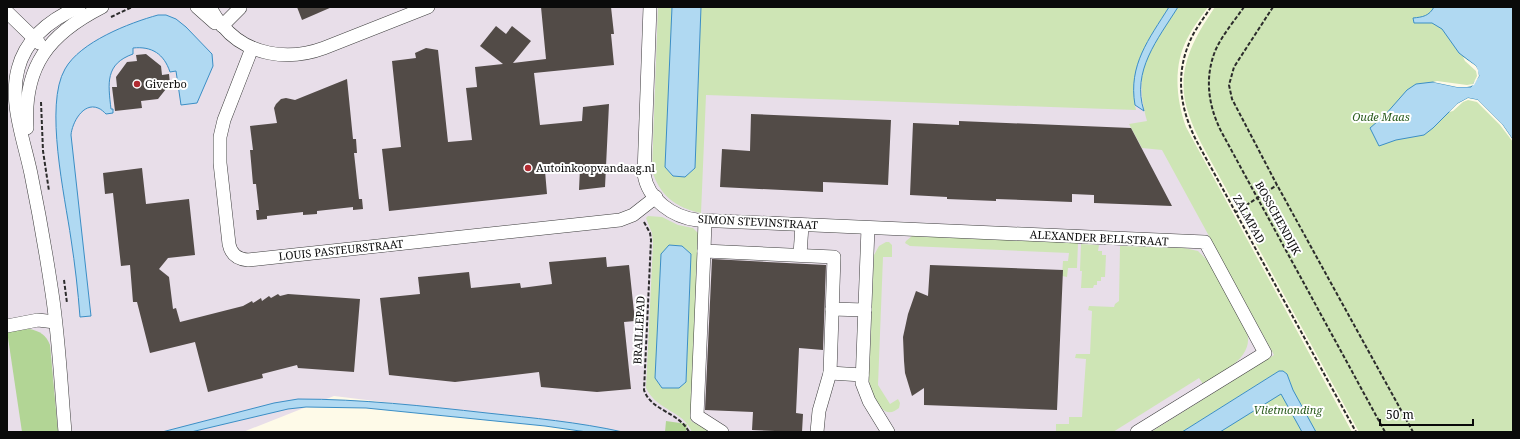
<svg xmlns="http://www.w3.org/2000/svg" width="1520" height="439" viewBox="0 0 1520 439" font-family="'Noto Serif',serif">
	<rect width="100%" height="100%" fill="#fefae8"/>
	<polygon fill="#e8dee9" points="7,7 1116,7 1292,359 1170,432 629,432 334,396 243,432 7,432"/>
	<g fill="#cee5b5" fill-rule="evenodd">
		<path d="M658 7H672L665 167 673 176 685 177 695 168 701 7H1169C1147 43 1127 66 1136 110L706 95 701 213C676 208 659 195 652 170Z"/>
		<path d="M1178 7H1208C1201 17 1193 27 1187 39 1173 66 1176 99 1186 127L1352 432H1213L1291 384 1287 374 1283 371H1279L1182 432H1151L1274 355 1162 150 1142 148 1129 124 1147 121C1132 68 1150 50 1178 7Z"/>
		<path d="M1215 7H1498L1513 127V432H1359L1201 143C1197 134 1192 125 1189 115 1174 73 1192 41 1215 7Z"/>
		<path d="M648 216 662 217 678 225 693 228 698 233 691 421 711 432H692C683 410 657 411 646 388L653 244 652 233 646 218ZM669 245 682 246 691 254 686 382 679 388H662L655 377Z"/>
		<polygon points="912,236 1078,243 1077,268 1068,268 1067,277 1062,276 1063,261 1068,261 1069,253 910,246 905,243 906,241"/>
		<path d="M886 242H889L892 245V257H883L878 385 890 404 898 399 900 403 899 408C895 411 890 414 885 411 878 407 870 388 869 380L874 255 879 246Z"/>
		<polygon points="1081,244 1099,245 1098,251 1102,251 1102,255 1106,255 1105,277 1101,277 1101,281 1097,281 1097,285 1094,285 1093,288 1081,288 1082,271 1080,271"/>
		<path d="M1120 246 1184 248 1198 251 1208 261 1246 330C1257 357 1221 373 1203 384L1199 378 1113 432H1056V424H1069V417H1082L1086 359 1075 358 1076 354H1090L1092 311 1088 310 1089 306 1114 307 1115 304 1119 301Z"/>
	</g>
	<g fill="#b2d595">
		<path d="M29 329C40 331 46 335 50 345L58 432H22L7 331Z"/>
		<polygon points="666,421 687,424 686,432 665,432"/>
	</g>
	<g fill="#b0d9f2" stroke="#3b8ec5">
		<polygon points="672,7 701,7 695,168 685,177 673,176 665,167"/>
		<path d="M1169 7H1178C1158 39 1131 71 1144 111L1135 105C1128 65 1149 39 1169 7Z"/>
		<path d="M1434 7H1513V140L1502 124 1478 100 1468 98 1457 104 1433 128 1424 135 1396 140 1379 146 1370 128 1385 115 1407 90 1416 84 1433 82 1457 87H1471L1479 76 1476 66 1459 53 1442 29 1432 23H1414L1413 18C1423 17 1429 16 1434 7Z"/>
		<path d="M158 15H166L176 19 186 27 212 54 213 66 197 103 181 105 176 71 170 72C164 54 152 46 133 48V54C105 64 108 83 111 109H113V113L106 114C104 112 101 109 98 108 83 102 72 123 71 135L91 316 80 317C78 291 75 265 71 239 65 197 44 105 65 69 80 42 129 23 158 15Z"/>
		<polygon points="669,245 682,246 691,254 686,382 679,388 662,388 655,378 661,254"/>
		<polygon points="1279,371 1283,371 1287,374 1293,390 1316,432 1302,432 1281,394 1220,432 1182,432"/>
		<path d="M298 399C361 399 424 406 487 413 533 418 578 422 623 432H587L545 426 366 408 306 407 288 409 191 432H162L274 403Z"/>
	</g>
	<g fill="#fefae8">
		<polygon points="1463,57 1476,66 1478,70 1479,76 1474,85 1467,87 1457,87 1433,82 1437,81 1467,85 1473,84 1477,76 1476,71 1465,61"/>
		<polygon points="1468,98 1478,100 1502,124 1513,140 1513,142 1500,125 1477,102 1468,100 1463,102 1453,111 1449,112 1457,104"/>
	</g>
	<g fill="#524b47">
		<polygon points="297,7 332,7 302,20"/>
		<polygon points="541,7 611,7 614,34 611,34 614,65 534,73 540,125 582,121 583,107 609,104 605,187 579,190 580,168 545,171 547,194 389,211 382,149 401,147 392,61 416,58 415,53 426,48 438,50 448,142 472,140 466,88 477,87 475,67 503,64 480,46 496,26 506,34 512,26 531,41 513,63 546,59"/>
		<polygon points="146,54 161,66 162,75 169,74 170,84 158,99 141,101 142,108 115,111 112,87 117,87 116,77 127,62 137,61 136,55"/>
		<polygon points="347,79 353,139 356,139 357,153 354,153 359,199 362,199 363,209 353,210 353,207 317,211 317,214 303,215 303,212 267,216 267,219 257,220 256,210 259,210 256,184 253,184 250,150 253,150 250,126 277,123 274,108 276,104 281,99 286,98 295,100"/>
		<polygon points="751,114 891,120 888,185 823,182 823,192 720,187 722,149 750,151"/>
		<polygon points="959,121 1131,128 1172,206 1094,203 1094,195 1072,194 1072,202 996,199 996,201 947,199 947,197 910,195 913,123 959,125"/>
		<polygon points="142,168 146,204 189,199 195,255 168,258 159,269 169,277 173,309 176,308 180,322 243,306 252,301 253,303 261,298 262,301 269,296 271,298 278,294 280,296 288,294 360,299 354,372 298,368 297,365 262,374 263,378 208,392 195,342 150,353 137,302 133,302 130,265 121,266 113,193 105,194 103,173"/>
		<polygon points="606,257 607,267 629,265 635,321 624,322 631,389 597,392 541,387 539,372 455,382 389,375 380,298 420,294 418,277 469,272 471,288 520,283 521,288 552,284 549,262"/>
		<polygon points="712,259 826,265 823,350 799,348 796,413 803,414 802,432 752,430 753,412 705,410"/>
		<polygon points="930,265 1063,270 1057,410 924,405 924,388 912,396 905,373 904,361 903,337 908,314 916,291 928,296"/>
	</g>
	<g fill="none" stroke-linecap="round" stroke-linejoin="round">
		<g stroke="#3d3d3d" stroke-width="14">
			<g id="minor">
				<polyline points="197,7 215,23"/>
				<path d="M210 7C213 13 217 20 222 25 247 56 289 61 324 48L428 7"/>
				<path d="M650 7 644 174C648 200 673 217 697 220L1205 242 1265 353 1137 432"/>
				<polyline points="7,12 39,43"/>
				<polyline points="222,26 240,8 240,7"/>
				<path d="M252 48 224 120 220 137V163L229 244C231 254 237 259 248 260L620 220 633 215 656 197"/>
				<path d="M27 128C23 66 49 34 102 7"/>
				<polyline points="705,220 704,251 834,257 830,373 862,375"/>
				<polyline points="868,228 862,383 869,401 888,432"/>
				<polyline points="704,251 697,416 722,432"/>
				<polyline points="800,255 802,225"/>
				<polyline points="832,309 865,310"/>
				<polyline points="7,326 38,320 55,322"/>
				<path d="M65 432C61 386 59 339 52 293 46 253 39 213 31 174 24 140 9 103 18 69 26 38 51 19 79 7"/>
				<polyline points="817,432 819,411 830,373"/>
			</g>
		</g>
		<g stroke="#2c2c2c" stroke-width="2" stroke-dasharray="4 2" stroke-linecap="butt">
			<path d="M1211 7C1204 18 1195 29 1190 41 1175 75 1180 108 1196 140L1356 432"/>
			<path d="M1244 7C1235 20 1223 34 1216 49 1204 77 1208 106 1222 133L1385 432"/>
			<polyline points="1273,7 1234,67 1229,85 1232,99 1277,185 1413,432"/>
			<polyline points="111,17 132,7"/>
			<polyline points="41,102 43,151 49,191"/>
			<polyline points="1236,212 1277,185"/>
			<path d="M644 222 650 233 651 240 644 390C651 411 679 412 689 432"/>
			<polyline points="64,280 67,303"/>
		</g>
		<use href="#minor" stroke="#fff" stroke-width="13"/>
	</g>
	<g fill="#b12b31" stroke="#fff" stroke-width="1.5">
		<circle cx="137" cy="84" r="4"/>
		<circle cx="528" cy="168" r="4"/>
	</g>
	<g text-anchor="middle" stroke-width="4" stroke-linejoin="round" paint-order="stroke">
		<g font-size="11" fill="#0a0a0a" stroke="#fff" text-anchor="start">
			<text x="145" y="88">Giverbo</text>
			<text x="536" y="172">Autoinkoopvandaag.nl</text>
		</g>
		<g font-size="11" font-style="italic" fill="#2c5d1f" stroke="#fff">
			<text x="1381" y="121">Oude Maas</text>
			<text x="1288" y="414">Vlietmonding</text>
		</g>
		<g font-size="11" fill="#0a0a0a" stroke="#fff">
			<text transform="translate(1278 218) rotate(61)" y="4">BOSSCHENDIJK</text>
			<text transform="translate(1249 219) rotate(61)" y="4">ZALMPAD</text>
			<text transform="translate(758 222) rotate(3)" y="4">SIMON STEVINSTRAAT</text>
			<text transform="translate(1099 238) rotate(3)" y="4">ALEXANDER BELLSTRAAT</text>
			<text transform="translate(341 250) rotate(-6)" y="4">LOUIS PASTEURSTRAAT</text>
			<text transform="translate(639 330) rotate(-87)" y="4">BRAILLEPAD</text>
		</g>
	</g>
	<rect width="1520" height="439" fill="none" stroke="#0a0a0a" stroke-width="16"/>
	<path d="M1380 419v6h93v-6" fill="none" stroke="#0a0a0a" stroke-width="2"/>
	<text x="1386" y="419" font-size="12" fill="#0a0a0a" stroke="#ffffff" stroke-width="3" paint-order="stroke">50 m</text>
</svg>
